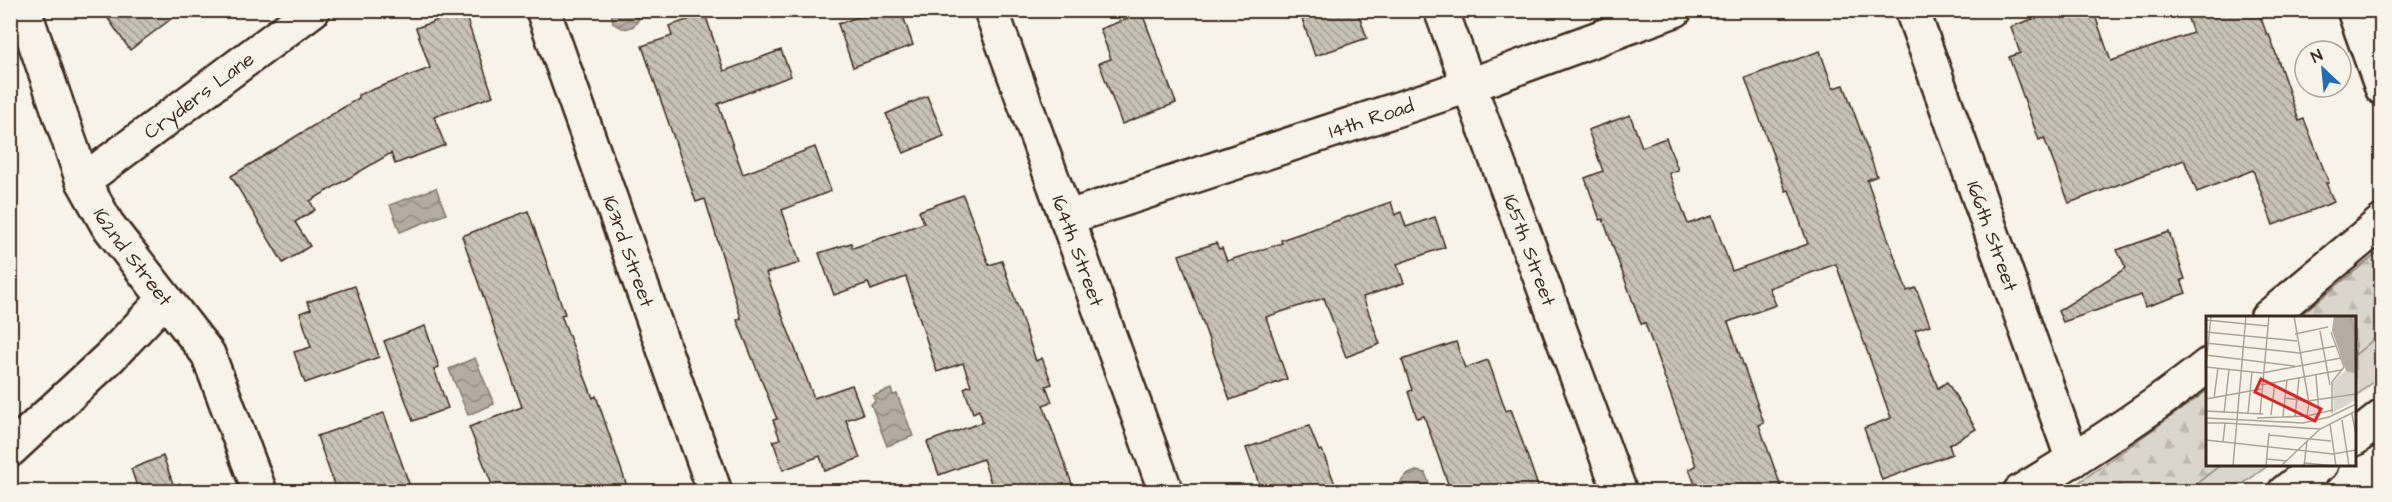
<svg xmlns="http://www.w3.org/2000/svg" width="2392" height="502" viewBox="0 0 2392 502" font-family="'Architects Daughter',sans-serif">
	<defs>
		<pattern id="forest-firs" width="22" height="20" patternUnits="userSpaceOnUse" patternTransform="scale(1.5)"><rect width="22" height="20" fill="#dbd6cb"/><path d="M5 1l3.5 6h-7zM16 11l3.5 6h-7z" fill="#bdb8ae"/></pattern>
		<pattern id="water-waves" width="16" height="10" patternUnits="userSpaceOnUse" patternTransform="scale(1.5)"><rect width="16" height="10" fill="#b4aca0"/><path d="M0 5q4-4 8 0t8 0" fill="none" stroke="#948c82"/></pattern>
		<pattern id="building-back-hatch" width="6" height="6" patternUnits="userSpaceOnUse" patternTransform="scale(1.5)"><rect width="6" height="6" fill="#c8c1b6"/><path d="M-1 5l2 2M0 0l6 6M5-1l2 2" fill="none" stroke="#a49d93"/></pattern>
	</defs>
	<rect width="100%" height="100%" fill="#f7f3e8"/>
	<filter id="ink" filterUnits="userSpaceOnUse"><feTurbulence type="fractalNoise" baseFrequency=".0167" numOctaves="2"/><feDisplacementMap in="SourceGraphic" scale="12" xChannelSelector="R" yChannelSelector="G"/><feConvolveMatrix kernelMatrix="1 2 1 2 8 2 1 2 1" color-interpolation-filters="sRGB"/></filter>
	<g filter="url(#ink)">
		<g fill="#dbd6cb" stroke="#8b8074" stroke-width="1.5">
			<polygon points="2381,250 2381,375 2355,397 2354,318 2298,318"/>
			<polygon points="2207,391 2208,464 2269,465 2233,491 2067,492"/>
		</g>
		<g fill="url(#forest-firs)" stroke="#8b8074" stroke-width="1.5">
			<polygon points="2381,250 2381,333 2355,355 2354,318 2298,317"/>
			<polygon points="2207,391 2208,464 2220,465 2187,491 2067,491"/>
		</g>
		<g fill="url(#water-waves)" stroke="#84786c" stroke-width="1.5">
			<path d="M611 11V10L651 11 640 16C635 30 624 32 613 23Z"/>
			<polygon points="436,188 446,214 400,232 390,205"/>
			<polygon points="475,358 494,404 468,415 449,369"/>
			<polygon points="891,389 893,395 897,394 913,436 887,446 871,404 875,402 873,396"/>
			<polygon points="1416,471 1425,473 1432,491 1404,491 1400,483 1406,475"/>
		</g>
		<g fill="url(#building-back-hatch)" stroke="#3b2a1e" stroke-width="1.5">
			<polygon points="102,10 183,10 130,50"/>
			<polygon points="878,10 901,10 913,45 853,67 838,24"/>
			<polygon points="1299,10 1357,10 1367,38 1315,56"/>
			<polygon points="2057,10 2093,10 2111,61 2193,33 2185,10 2258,10 2267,35 2269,34 2299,121 2304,119 2329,183 2326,183 2334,202 2273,225 2253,170 2197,192 2184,160 2069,203 2044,138 2039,140 2009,57 2020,53 2011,27"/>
			<polygon points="464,11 493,96 434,117 445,145 395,164 391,153 310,201 315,210 295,222 310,246 283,263 231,176 359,98 358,95 430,68 416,28"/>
			<polygon points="1142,13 1176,103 1122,124 1099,63 1111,59 1100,29"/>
			<polygon points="705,14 724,71 781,50 791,76 718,104 743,174 815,147 831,191 782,210 800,263 766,273 814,398 852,385 863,414 846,420 860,458 825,471 820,456 783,470 773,441 780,439 773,420 777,419 737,320 741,318 705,199 696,202 642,46 672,36 669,26"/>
			<polygon points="1820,51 1833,88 1844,85 1877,176 1867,180 1907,291 1916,288 1930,325 1915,330 1938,388 1947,382 1976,429 1949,445 1952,454 1882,480 1864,428 1891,418 1836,264 1769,288 1776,305 1728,322 1764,423 1759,425 1783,492 1698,492 1689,469 1696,466 1645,323 1641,324 1603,219 1600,220 1585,178 1603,171 1588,130 1630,115 1642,147 1666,138 1678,170 1669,173 1688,224 1712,216 1732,271 1808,244 1789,190 1786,191 1745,78"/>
			<polygon points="927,96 944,136 904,153 886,114"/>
			<polygon points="963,195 989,265 1002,261 1036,361 1042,358 1052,384 1046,386 1052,402 1043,405 1075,492 994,492 983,459 939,475 927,442 983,422 979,410 973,413 964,388 971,385 963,363 937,372 906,277 871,290 868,283 834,295 819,253 851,243 853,248 924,223 919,211"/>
			<polygon points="1391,202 1395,215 1401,212 1406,227 1435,217 1445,247 1397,264 1404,283 1363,297 1380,344 1346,357 1324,298 1266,317 1287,379 1230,400 1179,255 1216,243 1219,249 1222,248 1227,261 1282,243 1281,240"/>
			<polygon points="528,211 565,314 561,315 593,398 596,396 629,492 495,492 469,427 522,407 462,236"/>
			<polygon points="2169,232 2185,279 2181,280 2186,293 2145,307 2141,295 2063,322 2058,311 2126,268 2117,250"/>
			<polygon points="355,286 379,357 305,383 294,352 311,347 300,313 311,309 307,302"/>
			<polygon points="425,326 439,367 434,369 448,408 413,421 384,341"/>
			<polygon points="1456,342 1465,368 1488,360 1506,411 1511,409 1540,492 1451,492 1424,416 1417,418 1408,392 1412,390 1402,360"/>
			<polygon points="384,413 412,492 337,492 317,436"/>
			<polygon points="1309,426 1319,451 1322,450 1338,492 1262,492 1246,448"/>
			<polygon points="163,456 176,492 139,492 131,469"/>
		</g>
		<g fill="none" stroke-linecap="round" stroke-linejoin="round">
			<g stroke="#3b2a1e" stroke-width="38">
				<g id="minor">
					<path id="s1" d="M24 10 83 181 107 224 208 354 260 492"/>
					<path id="s2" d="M543 10 715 492"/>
					<path id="s3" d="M991 10 1166 492"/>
					<path id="s4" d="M1441 10 1620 492"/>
					<path id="s5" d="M1912 10 2073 460"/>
					<polyline points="2354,10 2382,88"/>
					<path id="s6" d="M83 181 313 10"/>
					<path id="s7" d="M1066 218 1468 86 1675 10"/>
					<polyline points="2267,318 2382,222"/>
					<polyline points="10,450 111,356 165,299"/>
					<path d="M2020 492C2085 453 2149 412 2208 365"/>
				</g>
			</g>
			<g stroke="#3b2a1e" stroke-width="38">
				<g id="highway">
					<polyline points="2354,439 2382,417"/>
					<polyline points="2285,492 2321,464"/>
				</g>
			</g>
			<use href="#minor" stroke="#f7f3e8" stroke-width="33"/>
			<use href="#highway" stroke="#f7f3e8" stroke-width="33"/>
		</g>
	</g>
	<g text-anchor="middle" stroke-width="4.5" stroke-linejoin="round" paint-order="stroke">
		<g font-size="20" fill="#3b2a1e" stroke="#f7f3e8">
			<text dy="7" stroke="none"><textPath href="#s6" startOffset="144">Cryders Lane</textPath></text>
			<text dy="7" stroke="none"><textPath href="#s7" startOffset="321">14th Road</textPath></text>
			<text dy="7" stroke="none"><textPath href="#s5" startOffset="240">166th Street</textPath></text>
			<text dy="7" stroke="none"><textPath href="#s2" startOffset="256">163rd Street</textPath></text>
			<text dy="7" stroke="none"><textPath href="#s3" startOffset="256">164th Street</textPath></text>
			<text dy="7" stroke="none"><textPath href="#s4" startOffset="256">165th Street</textPath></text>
			<text dy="7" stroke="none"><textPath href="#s1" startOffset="272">162nd Street</textPath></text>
		</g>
	</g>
	<g transform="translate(2206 316)">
		<rect width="150" height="150" fill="#f7f3e8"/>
		<path d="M140 54 150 58V84L128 96 127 66Z" fill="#dbd6cb"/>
		<path d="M128 0H150V58L140 55 126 14Z" fill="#b4aca0"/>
		<path fill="none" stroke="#aca397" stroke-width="1.5" d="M88 0 103 87 101 100M144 0 150 21M0 4 62 10M114 15 124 69M0 16 91 25M125 16 138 51 126 66V97M89 18 122 11M0 27 93 37 130 30M0 39 89 50M0 50 5 0M0 51 56 57M56 57 135 42M110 59 113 98M55 69 135 54M8 82 12 52M79 82 102 85 150 78M0 83 55 73M0 95 57 98M18 97 23 54M42 97 46 56M54 98 63 0M146 98 150 119M65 99 69 66M77 101 101 100 127 94M77 101 81 64M89 101 93 62M0 102 97 107 123 101 150 88M51 102 77 101M136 104 143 150M0 107H19L17 126M19 107 114 113M124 108 130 150M63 119 125 125M0 124 127 138 150 134M61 143 80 145M99 147 129 150M27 150 40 0M60 150 63 117M75 150 114 113 150 95M98 150 101 125"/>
		<path fill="#d62828" fill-opacity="0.15" stroke="#d62828" stroke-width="3" d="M55 63 115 93 109 105 49 76Z"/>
		<rect width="150" height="150" fill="none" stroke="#3b2a1e" stroke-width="3"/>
	</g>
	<rect width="2392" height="502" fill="none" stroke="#f7f3e8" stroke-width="36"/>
	<rect x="18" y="18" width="2356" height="466" fill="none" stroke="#3b2a1e" stroke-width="2" filter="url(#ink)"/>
	<g transform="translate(2323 69) rotate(334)"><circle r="28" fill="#f7f3e8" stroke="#aca397" stroke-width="1.5"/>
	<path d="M0-4.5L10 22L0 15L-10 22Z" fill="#1f6fb2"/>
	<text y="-9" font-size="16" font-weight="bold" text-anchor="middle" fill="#3b2a1e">N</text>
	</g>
</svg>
